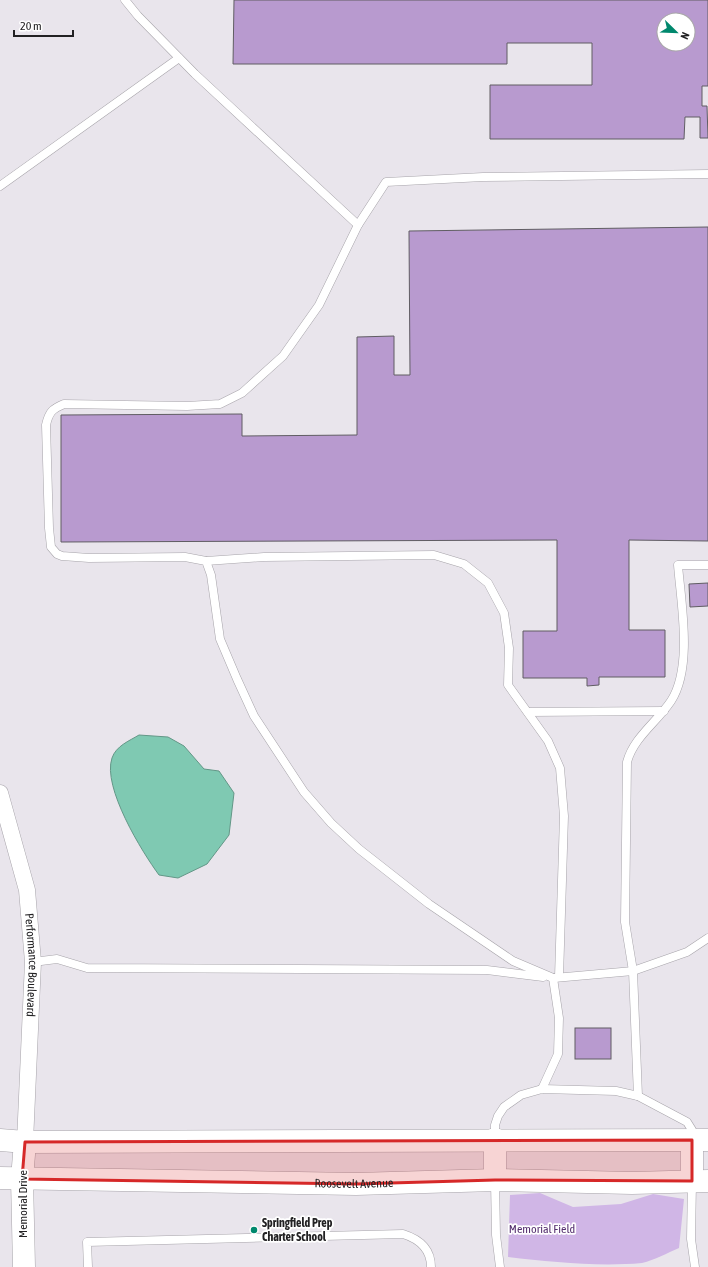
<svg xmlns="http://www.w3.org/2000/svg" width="708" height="1267" viewBox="0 0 708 1267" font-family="'Asap Condensed',sans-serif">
	<rect width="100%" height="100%" fill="#e9e5ec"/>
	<path fill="#d0b6e6" d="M540 1193 573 1207 621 1204 653 1194 684 1199 679 1248C667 1253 655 1260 642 1263 599 1267 551 1262 508 1257L510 1195Z"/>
	<path fill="#7fc9b2" stroke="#639787" d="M139 735 168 737 184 746 204 769 219 771 234 793 229 835 207 864 178 878 159 875C142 852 102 787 112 758 116 746 129 741 139 735Z"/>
	<g fill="#b89acf" stroke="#605d63" fill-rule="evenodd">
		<path d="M234 0H708V86H702V106H707L708 138H700V117H685L684 139H490V85H592V43H507V64H233ZM664 20H688V44H664Z"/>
		<polygon points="708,227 708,541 629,540 629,630 665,630 665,677 599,677 599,685 587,686 587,678 523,678 523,631 557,631 557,540 61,542 61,415 242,414 242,436 357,435 357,337 394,336 394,375 410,375 409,231"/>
		<polygon points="708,583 708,606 690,607 689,584"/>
		<rect x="575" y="1028" width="36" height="31"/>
	</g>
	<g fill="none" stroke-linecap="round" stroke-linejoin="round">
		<g stroke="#a7a4aa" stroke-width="9">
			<g id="lane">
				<polyline points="125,0 138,16 195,74 358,225"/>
				<polyline points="0,186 179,58"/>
				<polyline points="206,561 264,557 434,555 464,564 488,583 504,613 509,648 508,685 548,741 560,768 564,816 559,977"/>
				<polyline points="528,712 664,711"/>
				<polyline points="33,962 57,959 87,968 487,970 543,977"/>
				<path d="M553 978 513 961 429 904 359 849 331 823 304 792 254 716 237 679 220 639 211 575 206 561 185 557 89 558 62 556 57 554 51 547 49 528 46 425C49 412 52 409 64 404L187 406 220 404 242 393 283 356 319 305 358 225 386 182 483 177 708 174"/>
				<polyline points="554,978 633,971 687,952 708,938"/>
				<polyline points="542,1089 558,1054 559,1018 553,978"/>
				<path d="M638 1096 633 971 625 922 627 762C634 737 657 722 671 701 693 667 681 603 678 565H708"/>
				<polyline points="495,1138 495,1125 498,1116 504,1107 521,1095 542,1089 616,1091 638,1096 687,1122 692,1130 692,1139"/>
				<polyline points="495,1181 496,1235 500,1267"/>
				<polyline points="692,1182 691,1239 695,1267"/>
				<path d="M88 1267 87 1242 403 1234C419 1239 431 1249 431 1267"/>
			</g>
		</g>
		<g stroke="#a7a4aa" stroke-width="17">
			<g id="street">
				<path id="s1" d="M0 793 27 890 33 962 25 1142"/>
			</g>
		</g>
		<g stroke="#a7a4aa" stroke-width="23">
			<polyline id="secondary" points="24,1267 22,1179 25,1142"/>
		</g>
		<g stroke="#a7a4aa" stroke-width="23">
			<g id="primary">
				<polyline points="0,1140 25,1142 708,1140"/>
				<polyline points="692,1140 692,1181"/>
				<path id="s2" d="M0 1178 356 1184 495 1180 632 1183 708 1181"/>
				<polyline points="495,1180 495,1139"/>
			</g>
		</g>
		<use href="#lane" stroke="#fff" stroke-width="8"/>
		<use href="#street" stroke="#fff" stroke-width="16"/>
		<use href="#secondary" stroke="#fff" stroke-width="22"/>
		<use href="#primary" stroke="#fff" stroke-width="22"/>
	</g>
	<path fill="#d62828" fill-opacity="0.2" stroke="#d62828" stroke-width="3" stroke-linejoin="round" d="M692 1140V1181L495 1180 356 1184 22 1179 25 1142Z"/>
	<circle fill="#00886d" stroke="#fff" stroke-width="1.5" cx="254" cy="1230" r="4"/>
	<g text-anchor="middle" stroke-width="3.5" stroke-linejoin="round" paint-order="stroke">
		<g font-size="12" fill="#222123" stroke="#fff">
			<text dy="4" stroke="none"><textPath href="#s1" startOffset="176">Performance Boulevard</textPath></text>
			<text dy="4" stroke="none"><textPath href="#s2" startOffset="354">Roosevelt Avenue</textPath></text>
			<text transform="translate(23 1204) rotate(-90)" y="4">Memorial Drive</text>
		</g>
		<g font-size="12" font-weight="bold" fill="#222123" stroke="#fff" text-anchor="start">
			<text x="262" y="1227">Springfield Prep<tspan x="262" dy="14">Charter School</tspan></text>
		</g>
		<g font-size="12" fill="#542e6e" stroke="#fff">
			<text x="542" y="1233">Memorial Field</text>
		</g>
	</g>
	<g transform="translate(676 32) rotate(113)"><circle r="19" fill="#ffffff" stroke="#a7a6a7"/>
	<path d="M0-3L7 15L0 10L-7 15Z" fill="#00886d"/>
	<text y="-6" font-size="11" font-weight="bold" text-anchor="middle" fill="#222123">N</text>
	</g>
	<path d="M14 30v6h59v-6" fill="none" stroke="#222123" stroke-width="2"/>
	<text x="20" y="30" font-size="12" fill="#222123" stroke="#ffffff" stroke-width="3" paint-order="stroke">20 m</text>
</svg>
